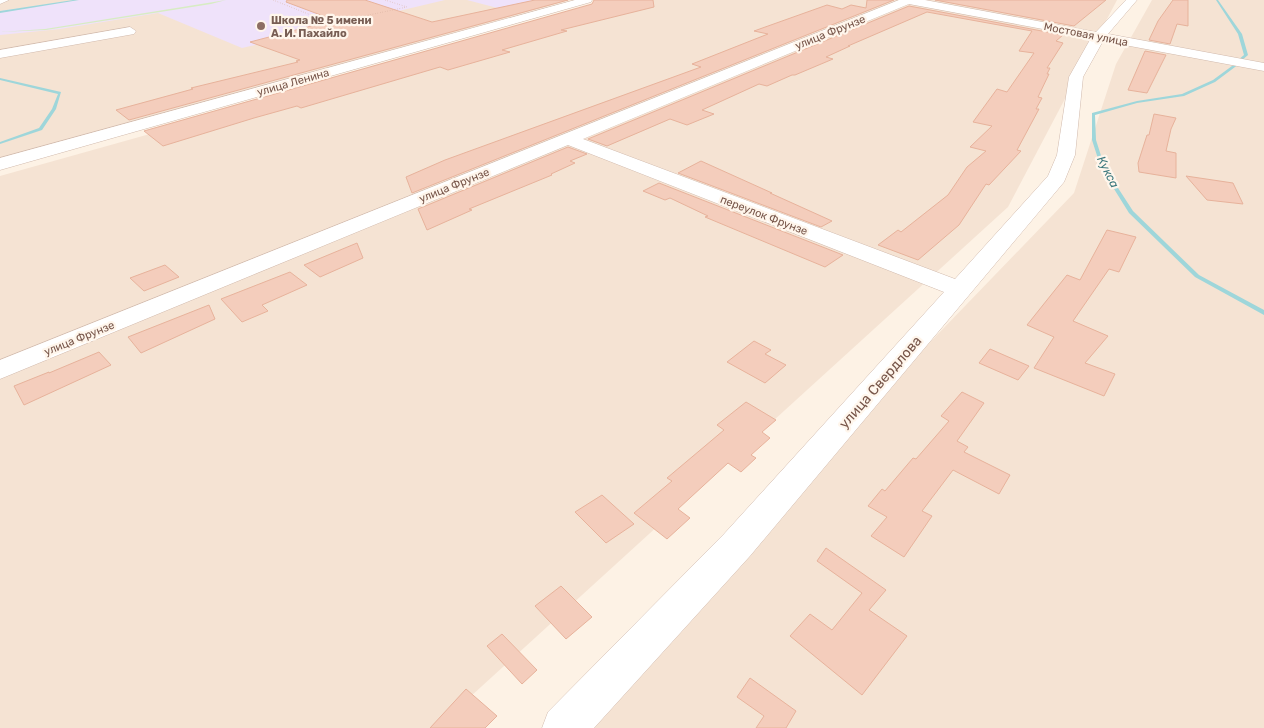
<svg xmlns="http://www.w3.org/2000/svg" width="1264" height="728" viewBox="0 0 1264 728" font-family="Rubik,sans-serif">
	<rect width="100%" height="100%" fill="#fdf2e5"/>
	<g fill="#f5e3d3">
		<polygon points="0,0 571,0 0,159"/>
		<polygon points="628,0 1117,0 1008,207 436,728 0,728 0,176"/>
		<polygon points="1152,0 1264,0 1264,728 558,728 1074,193 1116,64"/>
	</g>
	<g fill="#efe2fa">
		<polygon points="77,0 445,0 242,48 158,13 60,29 0,35 0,11"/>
		<polygon points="467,0 553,0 509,11"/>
	</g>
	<polygon fill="#d7ecc3" points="226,0 211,4 46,30 0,32 45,29"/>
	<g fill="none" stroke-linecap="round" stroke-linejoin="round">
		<g fill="#9ed6da" fill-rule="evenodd">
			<polygon points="73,0 79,0 0,13 0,11"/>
			<polygon points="1216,0 1218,0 1242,34 1248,55 1241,61 1238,60 1244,55 1238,34"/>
			<polygon points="1236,63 1239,64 1215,82 1184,96 1137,103 1095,115 1096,140 1105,168 1133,211 1199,275 1264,310 1264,315 1195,277 1129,213 1101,168 1092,140 1092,113 1137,101 1182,94 1213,80"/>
			<polygon points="0,78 61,92 56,109 42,130 0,144 0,142 39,128 52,109 58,94 0,80"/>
		</g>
	</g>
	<g fill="#f4cdbc" stroke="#e7b29b">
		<polygon points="287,0 365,0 432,22 535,0 568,0 129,120 116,110 193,89 191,88 298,62 296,61 300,60 250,42 334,20 286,2"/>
		<polygon points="594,0 653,0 654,7 561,30 567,31 502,50 510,52 448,70 440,67 301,108 297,106 254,118 163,146 144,131 592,4"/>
		<polygon points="867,0 894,0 412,193 406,177 445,160 701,67 692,64 768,34 754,31 827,5 842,9 851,5 866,8"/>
		<polygon points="935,0 1106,0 1074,26"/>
		<polygon points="1173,0 1188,0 1188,26 1177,24 1170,44 1149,40 1158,21"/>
		<polygon points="909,6 1063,35 1056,41 1063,43 1047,68 1050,68 1047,74 1049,74 1038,97 1042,98 1036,109 1039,109 1017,150 1021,151 989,185 986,184 959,225 918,260 878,245 898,230 901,232 948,195 967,167 986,151 970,147 992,126 973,122 997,89 1007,92 1034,53 1019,51 1032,31 927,12 848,46 850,46 826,57 833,59 795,75 792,75 767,86 759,84 702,110 714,114 687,125 670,119 607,146 588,139"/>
		<polygon points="1145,51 1166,55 1147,93 1128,90"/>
		<polygon points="1154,114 1176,118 1171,129 1166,151 1176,153 1176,178 1139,172 1138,163 1147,135 1149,135"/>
		<polygon points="568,147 587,154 570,161 575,163 551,174 552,175 469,209 472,210 427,230 418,209"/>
		<polygon points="701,161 772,193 770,193 832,221 821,227 678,173"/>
		<polygon points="1186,176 1233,183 1243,204 1207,200"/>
		<polygon points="659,183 843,255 825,267 705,217 708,216 670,198 665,200 643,191"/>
		<polygon points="1107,230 1136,237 1119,272 1109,269 1073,321 1108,336 1085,363 1115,374 1104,396 1034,368 1054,337 1027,325 1067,275 1080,280"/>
		<polygon points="357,243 363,258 320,277 304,265"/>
		<polygon points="165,265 179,277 144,291 130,278"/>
		<polygon points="290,272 307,285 262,305 268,311 242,322 221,299"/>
		<polygon points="209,305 215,319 141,353 128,337"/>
		<polygon points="754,341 771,350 765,354 786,365 765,383 727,362"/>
		<polygon points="990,349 1029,366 1018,380 979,363"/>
		<polygon points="99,352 111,365 24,405 14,386 49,372 49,373"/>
		<polygon points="962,392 984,403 957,441 968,447 964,452 1010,475 999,494 953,470 922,511 932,516 904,557 871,536 887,517 868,506 882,489 885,491 913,458 916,459 949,421 941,416"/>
		<polygon points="746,402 776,420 762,432 770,438 751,455 756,458 741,472 728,463 678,509 690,518 667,539 634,513 672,481 667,478 724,430 717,425"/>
		<polygon points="602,495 634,524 606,543 575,512"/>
		<polygon points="826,548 886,590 869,610 907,636 862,695 790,636 810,614 832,630 862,593 817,561"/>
		<polygon points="561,586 592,617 566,639 535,606"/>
		<polygon points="502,634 537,670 522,684 487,646"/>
		<polygon points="750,678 796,711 786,728 756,728 764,716 737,697"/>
		<polygon points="466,689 497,716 485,728 430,728"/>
	</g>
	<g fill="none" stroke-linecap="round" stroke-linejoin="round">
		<g stroke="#d1baad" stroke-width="1">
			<g id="minor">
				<polygon points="0,0 9,0 0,4"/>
				<polygon points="575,0 592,0 591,2 0,170 0,158"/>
				<path d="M899 0H925L1096 32 1126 0H1137L1108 34 1264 63V71L1103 41 1083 77 1075 155 1064 182 750 556 594 728H542L548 712 724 534 944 292 568 145 0 379V360ZM909 4 1091 38 1069 77 1057 155 1048 176 955 279 583 139Z"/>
				<polygon points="130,27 136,31 134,34 0,58 0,50"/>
			</g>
		</g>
		<polyline stroke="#d9b09e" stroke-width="1" stroke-dasharray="0.5 2" stroke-linecap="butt" points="273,0 331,23 407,7 385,0"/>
		<use href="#minor" fill="#fff" fill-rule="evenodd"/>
	</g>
	<circle fill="#8d6e63" stroke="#fff6ec" stroke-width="2" cx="261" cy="26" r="5"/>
	<g text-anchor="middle" stroke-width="4.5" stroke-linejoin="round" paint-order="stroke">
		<g font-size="11" font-weight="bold" fill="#785e54" stroke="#fff6ec" text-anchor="start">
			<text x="271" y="24">Школа № 5 имени<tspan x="271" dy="13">А. И. Пахайло</tspan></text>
		</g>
		<g font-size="11" fill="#775549" stroke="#fff6ec">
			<text transform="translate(830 32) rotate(-22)" y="4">улица Фрунзе</text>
			<text transform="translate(1086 34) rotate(11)" y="4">Мостовая улица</text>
			<text transform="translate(293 82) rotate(-16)" y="4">улица Ленина</text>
			<text transform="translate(454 185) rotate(-22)" y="4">улица Фрунзе</text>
			<text transform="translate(764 215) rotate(21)" y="4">переулок Фрунзе</text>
			<text transform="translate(79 338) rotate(-22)" y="4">улица Фрунзе</text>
		</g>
		<g font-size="12" font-style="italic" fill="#3c787d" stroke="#fff6ec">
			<text transform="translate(1108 172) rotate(63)" y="4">Кукса</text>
		</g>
		<g font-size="14" fill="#775549" stroke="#fff6ec">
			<text transform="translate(880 382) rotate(-49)" y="5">улица Свердлова</text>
		</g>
	</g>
</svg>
